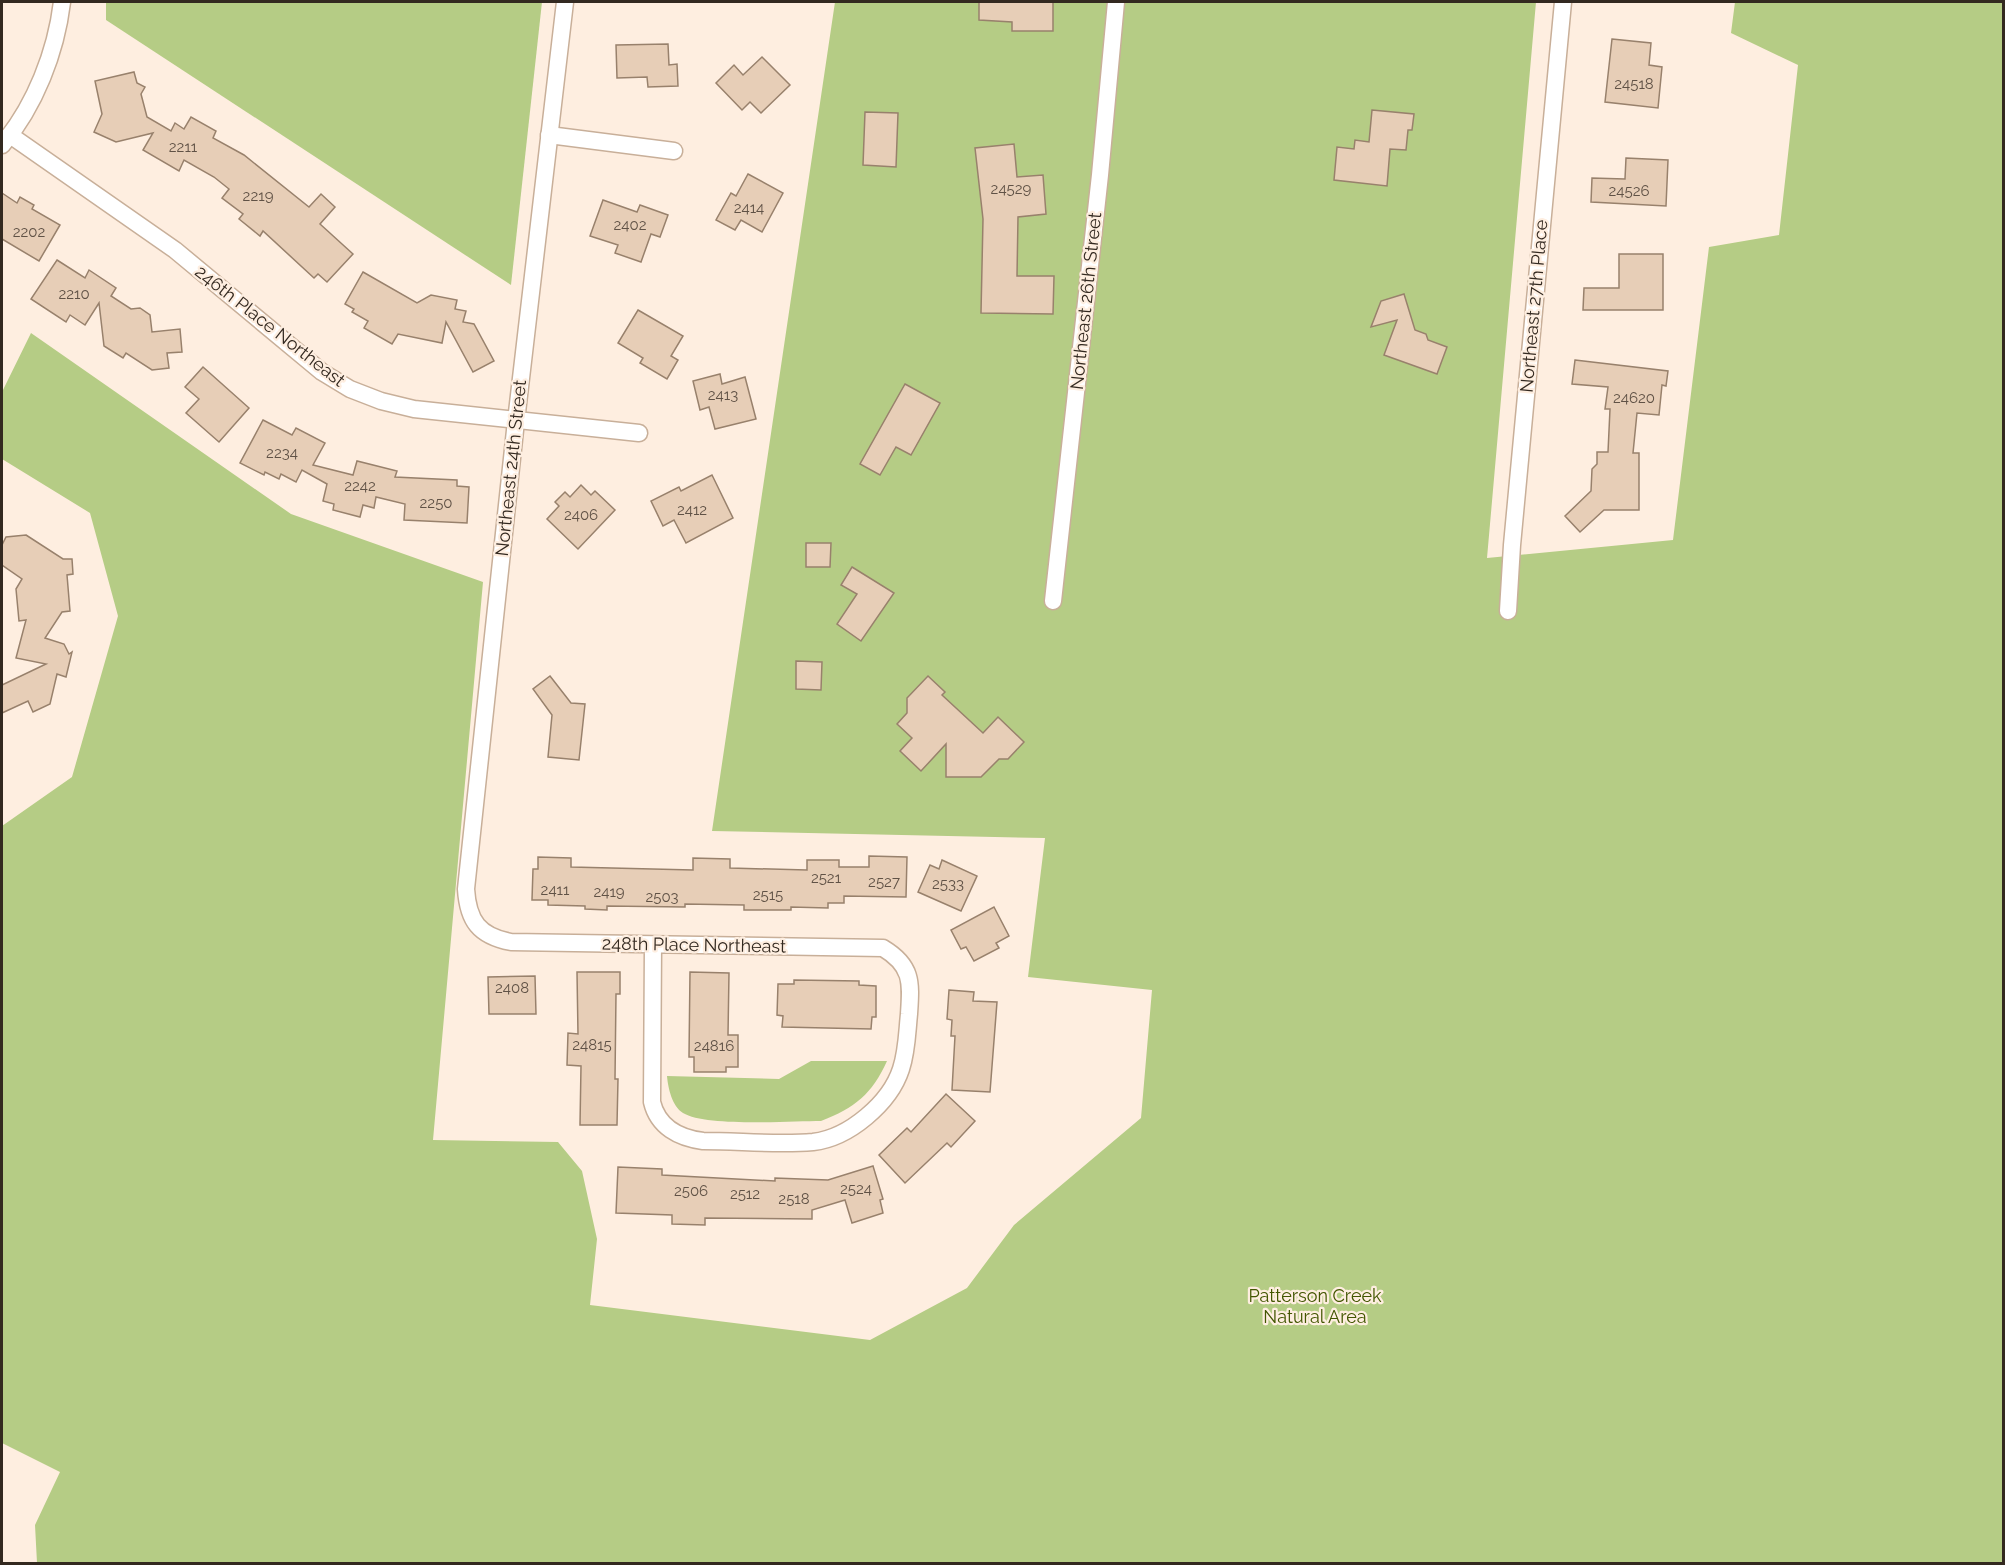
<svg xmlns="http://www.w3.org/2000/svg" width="2005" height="1565" viewBox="0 0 2005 1565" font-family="Raleway,sans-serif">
	<rect width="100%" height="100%" fill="#feeee0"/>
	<g fill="#b5cc85">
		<polygon points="106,2 542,2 511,285 106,20"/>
		<polygon points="835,2 1536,2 1487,558 1673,540 1709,247 1779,235 1798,65 1731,33 1735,2 2003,2 2003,1563 37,1563 35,1525 60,1472 2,1443 2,826 72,777 118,616 90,513 2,459 2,392 31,333 291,514 483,582 433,1140 558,1142 582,1171 597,1239 590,1305 870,1340 967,1288 1014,1225 1141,1118 1152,990 1028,977 1045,838 712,831"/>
		<path d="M811 1061H887C872 1094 855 1108 821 1121 791 1121 706 1127 683 1113 672 1106 668 1088 667 1076L779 1079Z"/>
	</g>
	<g fill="#e7ceb7" stroke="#98816c" stroke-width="1.5">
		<polygon points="979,2 1053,2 1053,31 1012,31 1012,22 979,20"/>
		<polygon points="1612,39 1651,43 1649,65 1662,67 1658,108 1605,102"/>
		<polygon points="668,44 669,65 677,64 678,86 648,87 647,77 617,78 616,45"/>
		<polygon points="762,57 790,85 761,113 750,102 742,110 716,83 734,65 743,75"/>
		<polygon points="134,72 137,83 145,87 141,94 147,117 171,131 175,123 184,129 191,117 216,131 213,138 244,155 309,207 321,194 335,207 320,224 353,254 327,282 318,274 314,278 263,231 260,236 239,219 243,214 222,198 229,189 214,177 184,160 179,171 143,150 153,133 116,142 94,132 102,114 95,81"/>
		<polygon points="1372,110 1414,114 1412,130 1408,130 1406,150 1390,149 1387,186 1334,180 1337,147 1354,149 1355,140 1369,142"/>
		<polygon points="865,112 898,113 896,167 863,165"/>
		<polygon points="1014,144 1017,177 1043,175 1046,214 1018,217 1017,276 1054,276 1053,314 981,313 983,219 975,148"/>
		<polygon points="1626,158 1668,160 1666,206 1591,202 1592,178 1625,179"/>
		<polygon points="748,174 783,193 762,232 741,220 735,230 716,220 731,193 736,196"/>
		<polygon points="2,193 17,203 20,197 34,205 32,209 60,225 39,261 2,239"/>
		<polygon points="603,200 637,212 640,205 668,215 660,237 651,234 641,262 615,253 618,245 590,236"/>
		<polygon points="1619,254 1663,254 1663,310 1583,310 1584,288 1619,288"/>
		<polygon points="57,260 85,278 89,270 116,288 111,296 131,309 140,308 150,315 152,332 180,329 182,352 167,353 169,368 152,370 126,353 123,358 104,346 99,303 85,325 70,315 66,322 31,299"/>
		<polygon points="363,272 417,303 431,295 457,300 455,309 466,311 463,322 474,324 494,361 473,372 446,322 442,343 398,334 392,344 364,328 368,321 352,312 354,309 345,304"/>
		<polygon points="1404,294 1415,330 1426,334 1428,340 1447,347 1437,374 1384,355 1397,320 1371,327 1381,301"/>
		<polygon points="638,310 683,336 671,356 678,360 667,379 640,363 643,358 618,343"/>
		<polygon points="1575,360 1668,371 1666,386 1662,385 1659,415 1637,413 1633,453 1639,453 1639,510 1604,510 1580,532 1565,516 1591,491 1592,469 1597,464 1597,452 1608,452 1610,409 1605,409 1608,387 1572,384"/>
		<polygon points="203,367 249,408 219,442 186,413 199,399 185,387"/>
		<polygon points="720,374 722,384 745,377 756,419 715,429 709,407 700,410 693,381"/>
		<polygon points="905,384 940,403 911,455 896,447 880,475 860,464"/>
		<polygon points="263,420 292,435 296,428 325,443 313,465 353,475 357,461 397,471 395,477 457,480 457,486 469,487 467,523 404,520 405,504 376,497 374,508 363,505 360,517 333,510 334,504 323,501 327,484 302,470 296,482 281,474 279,479 265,472 264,475 240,463"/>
		<polygon points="712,475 733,518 686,543 674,520 663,526 651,501 679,487 681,491"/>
		<polygon points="581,485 591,495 595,491 615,510 578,549 547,519 559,506 555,502 565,492 570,497"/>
		<polygon points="26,535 63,559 72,559 73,574 67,575 70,611 62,612 45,638 64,644 69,654 72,652 66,677 57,674 50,704 33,712 28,701 2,713 2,685 46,664 16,658 26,620 19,621 16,589 22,579 2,565 2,545 6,537"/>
		<polygon points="806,543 831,543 830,567 806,567"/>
		<polygon points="852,567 894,593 861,641 837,624 857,594 841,585"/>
		<polygon points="796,661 822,662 821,690 796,689"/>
		<polygon points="550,676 571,703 585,704 579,760 548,757 552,715 533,689"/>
		<polygon points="928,676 945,692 942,695 983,733 998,717 1024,742 1008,759 999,759 981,777 946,777 946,744 921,771 900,751 912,738 897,724 907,713 907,698"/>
		<polygon points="869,856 907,857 906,897 844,896 844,903 828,903 828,908 791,907 791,910 744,910 744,905 685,904 685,907 607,906 607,910 585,909 585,906 548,905 548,900 532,900 533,869 538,869 538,857 571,858 571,867 693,870 693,858 730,859 730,868 807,870 807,860 839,860 839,867 869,867"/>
		<polygon points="942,860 977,876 961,911 918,892 930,865 939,869"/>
		<polygon points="994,907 1009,936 996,943 999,948 974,961 966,947 961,949 951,930"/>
		<polygon points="577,972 620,972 620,994 616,994 615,1079 618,1079 617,1125 580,1125 581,1066 567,1065 568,1033 578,1034"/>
		<polygon points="690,972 729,973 728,1035 738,1035 738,1067 726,1067 726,1072 694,1072 694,1057 689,1057"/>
		<polygon points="535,976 536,1014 489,1014 488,977"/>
		<polygon points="794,980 859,981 859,985 876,986 876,1017 872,1017 871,1029 782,1027 783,1016 777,1015 778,984 794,984"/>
		<polygon points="949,990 974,992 973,1001 997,1002 990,1092 952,1090 955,1036 951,1036 952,1020 947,1019"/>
		<polygon points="946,1094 975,1121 951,1147 947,1143 905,1183 879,1155 907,1128 911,1132"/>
		<polygon points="873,1166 883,1199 880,1200 883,1213 852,1223 845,1200 812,1210 812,1219 705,1218 705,1225 672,1224 672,1215 616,1213 618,1167 662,1169 662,1175 775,1181 775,1178 828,1180"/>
	</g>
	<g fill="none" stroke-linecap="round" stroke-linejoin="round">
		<g stroke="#c8af99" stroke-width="19">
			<g id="street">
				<path d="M565 2 516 421 466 889C468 921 479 936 511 942L883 948C913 966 911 983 909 1014 907 1033 907 1051 901 1069 890 1103 849 1138 813 1142 777 1145 739 1141 703 1141 679 1138 658 1127 652 1102L653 945"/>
				<polyline points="10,135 175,250 322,372 350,389 381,401 414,409 639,433"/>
				<polyline points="549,135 674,151"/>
				<path d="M2 145C35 106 56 52 62 2"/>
				<polyline points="1053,601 1100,175 1116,2"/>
				<polyline points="1508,611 1512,545 1563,2"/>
			</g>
		</g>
		<use href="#street" stroke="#fff" stroke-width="16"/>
	</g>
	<g text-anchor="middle" stroke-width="4.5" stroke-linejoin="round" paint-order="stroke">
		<g font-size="15" fill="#605246">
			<text x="1634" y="89">24518</text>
			<text x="183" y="152">2211</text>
			<text x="1011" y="194">24529</text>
			<text x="1629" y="196">24526</text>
			<text x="258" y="201">2219</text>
			<text x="749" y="213">2414</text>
			<text x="630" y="230">2402</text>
			<text x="29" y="237">2202</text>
			<text x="74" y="299">2210</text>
			<text x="723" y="400">2413</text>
			<text x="1634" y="403">24620</text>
			<text x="282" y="458">2234</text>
			<text x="360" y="491">2242</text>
			<text x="436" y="508">2250</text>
			<text x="692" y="515">2412</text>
			<text x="581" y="520">2406</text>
			<text x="826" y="883">2521</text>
			<text x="884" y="887">2527</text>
			<text x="948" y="889">2533</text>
			<text x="555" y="895">2411</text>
			<text x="609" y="897">2419</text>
			<text x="768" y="900">2515</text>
			<text x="662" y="902">2503</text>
			<text x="512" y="993">2408</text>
			<text x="592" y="1050">24815</text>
			<text x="714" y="1051">24816</text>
			<text x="856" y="1194">2524</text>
			<text x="691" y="1196">2506</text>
			<text x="745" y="1199">2512</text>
			<text x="794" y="1204">2518</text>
		</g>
		<g font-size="18" fill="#332920" stroke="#feeee0">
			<text transform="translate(1086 301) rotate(-84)" y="6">Northeast 26th Street</text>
			<text transform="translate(1534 306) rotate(-85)" y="6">Northeast 27th Place</text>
			<text transform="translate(270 326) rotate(38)" y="6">246th Place Northeast</text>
			<text transform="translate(511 468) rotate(-84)" y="6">Northeast 24th Street</text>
			<text transform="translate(694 945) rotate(1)" y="6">248th Place Northeast</text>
		</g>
		<g font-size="18" fill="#425600" stroke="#feeee0">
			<text x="1315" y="1302">Patterson Creek<tspan x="1315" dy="21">Natural Area</tspan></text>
		</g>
	</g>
	<rect width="2005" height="1565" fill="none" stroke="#332920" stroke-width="6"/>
</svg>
